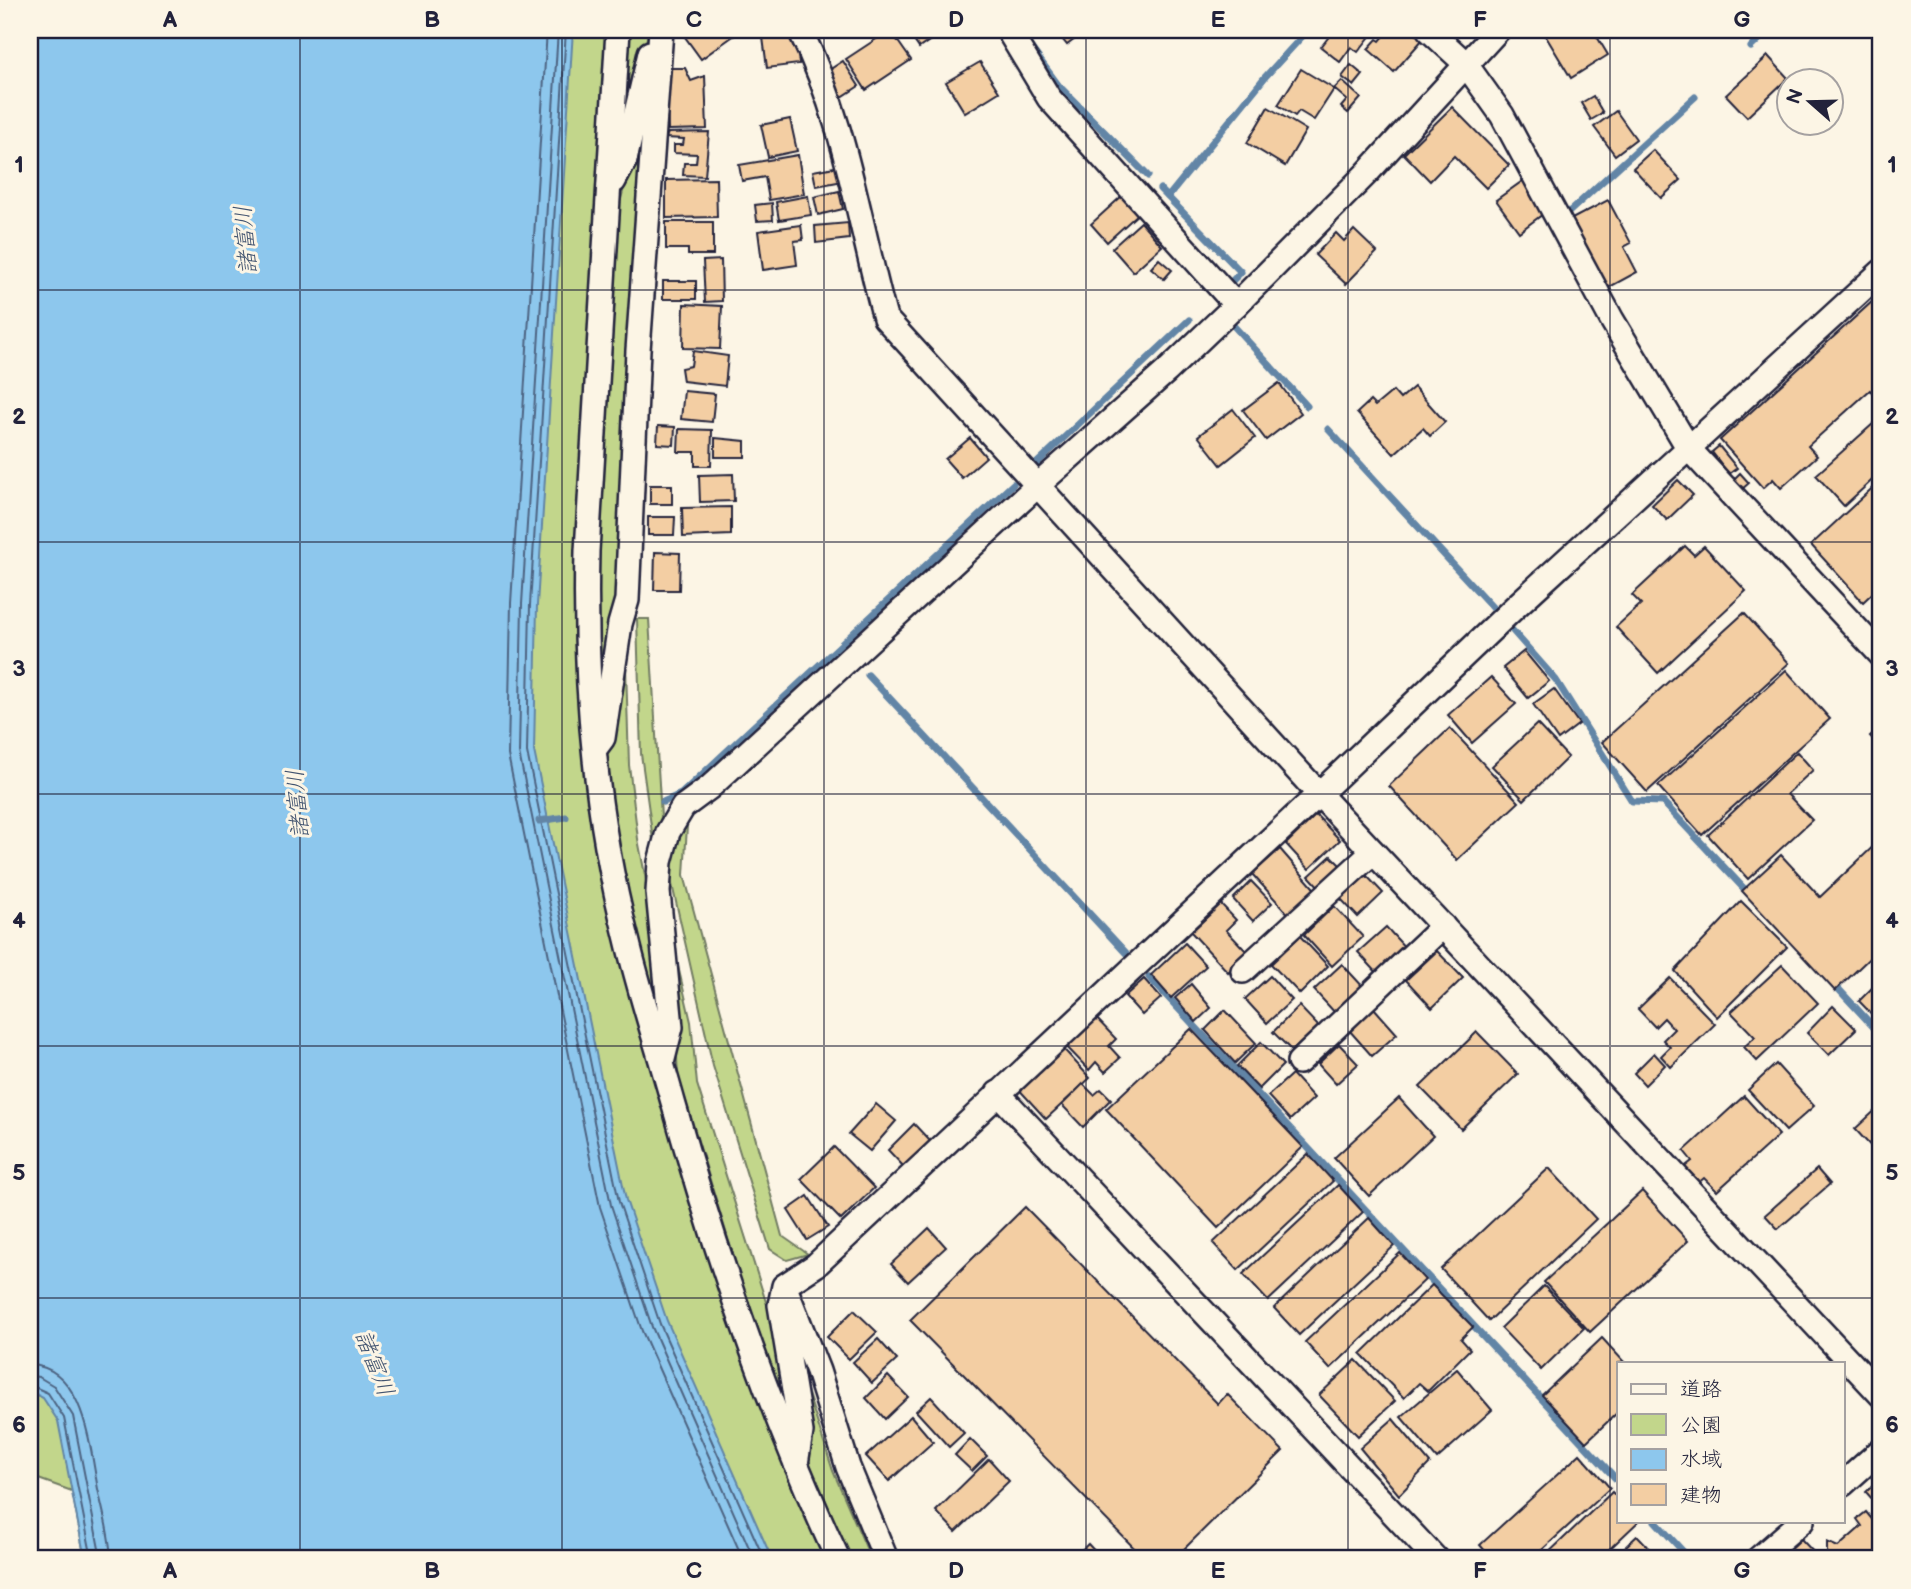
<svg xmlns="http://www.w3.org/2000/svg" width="1911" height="1589" viewBox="0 0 1911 1589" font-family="'Balsamiq Sans','Klee One',sans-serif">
	<rect width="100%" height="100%" fill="#fcf5e5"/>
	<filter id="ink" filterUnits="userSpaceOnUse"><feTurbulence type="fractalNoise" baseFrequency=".0143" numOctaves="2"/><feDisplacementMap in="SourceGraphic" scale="14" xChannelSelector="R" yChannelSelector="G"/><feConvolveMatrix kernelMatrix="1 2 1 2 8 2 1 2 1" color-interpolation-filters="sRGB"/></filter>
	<g filter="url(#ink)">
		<g fill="#c2d68b" stroke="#727c63" stroke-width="2">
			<polygon points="542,30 610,30 575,605 584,757 695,1205 782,1462 831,1559 726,1559 667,1437 521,737"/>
			<polygon points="627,30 649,30 617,159"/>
			<polygon points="653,75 617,608 600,728 596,613 619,207"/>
			<polygon points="637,619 649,619 661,817 654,847 641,754"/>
			<polygon points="625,634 629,765 638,839 652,911 661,1020 625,883 605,757"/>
			<polygon points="687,826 684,875 782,1236 808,1254 787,1260 770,1249 713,1066 669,871 676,835"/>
			<polygon points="670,932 691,1022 697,1084 766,1302 783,1349 796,1436 742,1284 678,1076"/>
			<polygon points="30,1334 56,1375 85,1559 72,1491 30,1476"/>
			<polygon points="799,1366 833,1471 871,1559 851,1559 809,1462"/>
		</g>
		<polygon fill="#8dc7ed" stroke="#6285a6" stroke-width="2" points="30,30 573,30 537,605 534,751 626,1200 667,1321 772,1559 85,1559 58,1421 43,1398 30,1391"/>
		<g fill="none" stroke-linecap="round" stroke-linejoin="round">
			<g stroke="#4d6482" stroke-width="2">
				<polyline points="547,30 511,603 508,755 600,1207 642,1331 743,1559"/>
				<polyline points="558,30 522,604 519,753 611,1205 652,1327 754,1559"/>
				<polyline points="566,30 530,605 527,752 619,1202 660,1324 764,1559"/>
				<path d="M30 1365C85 1367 90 1449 98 1489 103 1512 110 1536 111 1559"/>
				<polyline points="30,1376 39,1377 54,1386 73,1416 101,1559"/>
				<polyline points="30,1385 48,1393 64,1418 92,1559"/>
			</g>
			<g stroke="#6285a6" stroke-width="7">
				<polyline points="1029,45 1059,86 1148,176"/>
				<polyline points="1751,47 1769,30"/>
				<polyline points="1160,189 1241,272 1232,281"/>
				<polyline points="1168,197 1265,77 1308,30"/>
				<polyline points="1569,212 1695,97"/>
				<polyline points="1231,323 1307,406"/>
				<polyline points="1328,429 1493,608"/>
				<polyline points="1036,464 1189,320"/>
				<polyline points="1512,630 1556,680 1632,801 1663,802 1749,894"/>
				<polyline points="868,675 1126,953"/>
				<polyline points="663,802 681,794 1013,484"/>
				<polyline points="539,821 566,817"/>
				<polyline points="1149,977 1619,1482"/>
				<polyline points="1832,982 1881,1035"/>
				<polyline points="1655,1521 1690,1559"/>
			</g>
		</g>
		<g fill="#f3cea3" stroke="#22223b" stroke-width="2">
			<polygon points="680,30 738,30 739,32 701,59"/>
			<polygon points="762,30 790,30 791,39 796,38 799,64 767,68"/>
			<polygon points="890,30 911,60 866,90 846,59"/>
			<polygon points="917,30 945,30 919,48 910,35"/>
			<polygon points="1055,30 1087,30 1067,45"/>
			<polygon points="1334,30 1375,30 1358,52 1351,47 1340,62 1321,47"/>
			<polygon points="1389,30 1412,30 1423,39 1394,72 1368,49 1377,39 1380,41"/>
			<polygon points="1542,30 1593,30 1608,55 1571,78"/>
			<polygon points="1768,56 1788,78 1747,117 1726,95"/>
			<polygon points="843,61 859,86 842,97 826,72"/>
			<polygon points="980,62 999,92 965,113 946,82"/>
			<polygon points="1351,65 1363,75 1354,86 1342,77"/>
			<polygon points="666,68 685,68 691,81 705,76 707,129 668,130"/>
			<polygon points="1301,69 1334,89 1314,120 1299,111 1295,116 1278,105"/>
			<polygon points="1342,81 1361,98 1348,113 1341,107 1347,100 1334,89"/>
			<polygon points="1593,96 1603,113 1591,120 1581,103"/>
			<polygon points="1268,107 1306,130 1285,166 1247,143"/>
			<polygon points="1452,107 1509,165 1486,188 1454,156 1430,181 1404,154"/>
			<polygon points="1616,111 1636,139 1615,155 1594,127"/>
			<polygon points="790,119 797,151 768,157 761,125"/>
			<polygon points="709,132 705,176 683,175 684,163 696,163 697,154 674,153 674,145 683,145 684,139 666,138 668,133"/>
			<polygon points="1653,150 1681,180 1661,198 1633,168"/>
			<polygon points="798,155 804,194 769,200 765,177 742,181 739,165"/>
			<polygon points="840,166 843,181 816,186 813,171"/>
			<polygon points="716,179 717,217 666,218 666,180"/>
			<polygon points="1524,180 1547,211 1519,232 1496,200"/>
			<polygon points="839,191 843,209 818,215 814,197"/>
			<polygon points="1123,195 1139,213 1107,242 1091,224"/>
			<polygon points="808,196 811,215 779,220 776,202"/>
			<polygon points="1608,200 1631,243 1624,247 1637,272 1606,289 1570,220"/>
			<polygon points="772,203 773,220 757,221 755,205"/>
			<polygon points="666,222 713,222 713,255 688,255 688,249 666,249"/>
			<polygon points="1141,222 1162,246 1133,272 1112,248"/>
			<polygon points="848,223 849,239 816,243 815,226"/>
			<polygon points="801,225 803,240 794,241 797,265 763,270 758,231"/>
			<polygon points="1354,230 1377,252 1346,284 1315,255 1336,233 1344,241"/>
			<polygon points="1159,259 1172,270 1164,279 1151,268"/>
			<polygon points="721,260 722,301 705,302 703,261"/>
			<rect x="663" y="281" width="33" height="18"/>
			<polygon points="1874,300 1881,308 1881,399 1879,400 1870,390 1808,446 1817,456 1781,488 1773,479 1763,488 1720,440"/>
			<polygon points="684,304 722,306 720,349 683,348"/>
			<polygon points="693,351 728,356 725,386 683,381 681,368 691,366"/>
			<polygon points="1279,383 1301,413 1266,440 1243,410"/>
			<polygon points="1414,387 1445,422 1430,436 1423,428 1394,454 1357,413 1370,401 1375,406 1393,391 1400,399"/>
			<polygon points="684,391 715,394 712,422 681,419"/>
			<polygon points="1233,409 1255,438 1221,465 1198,436"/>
			<polygon points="1874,423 1881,432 1881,472 1844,506 1816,475"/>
			<polygon points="658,426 675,427 674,445 657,444"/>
			<polygon points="679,429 712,430 711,466 695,466 695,452 678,452"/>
			<polygon points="715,438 745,441 745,457 715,457"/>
			<polygon points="970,438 986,457 962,478 945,459"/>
			<polygon points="1719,446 1737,468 1729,474 1712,452"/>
			<polygon points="1740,473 1749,483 1741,490 1733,480"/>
			<polygon points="733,474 734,501 700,502 699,475"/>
			<polygon points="1678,480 1693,495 1667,520 1652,505"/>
			<polygon points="1881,480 1881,585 1863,602 1811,545"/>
			<rect x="650" y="485" width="22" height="19"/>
			<polygon points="731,507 731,535 683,537 682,508"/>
			<polygon points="648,517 675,517 674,535 648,535"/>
			<polygon points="1685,546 1694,555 1704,546 1746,591 1658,673 1616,627 1641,604 1632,595"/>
			<polygon points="655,552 680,553 679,590 654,590"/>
			<polygon points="1881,607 1881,624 1873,615"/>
			<polygon points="1744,613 1789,663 1647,792 1602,742"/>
			<polygon points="1524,651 1549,681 1528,698 1503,668"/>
			<polygon points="1786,670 1830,719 1702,835 1658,786"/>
			<polygon points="1491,677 1516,704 1472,743 1448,715"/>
			<polygon points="1554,689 1579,724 1558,740 1533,704"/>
			<polygon points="1537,724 1568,757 1524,800 1492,766"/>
			<polygon points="1881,726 1881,748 1870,736"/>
			<polygon points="1450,728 1519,802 1457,860 1389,786"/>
			<polygon points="1797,752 1813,770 1787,794 1812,820 1748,879 1708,835"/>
			<polygon points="1316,815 1340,840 1309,869 1286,844"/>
			<polygon points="1881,839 1881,947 1835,991 1742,891 1781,855 1820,897"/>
			<polygon points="1280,849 1319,894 1292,918 1252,874"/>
			<polygon points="1331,856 1344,869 1322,890 1309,876"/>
			<polygon points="1365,874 1383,893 1358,917 1340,898"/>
			<polygon points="1251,881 1272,903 1253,921 1233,899"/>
			<polygon points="1741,901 1787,947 1717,1017 1675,971"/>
			<polygon points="1221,904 1236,920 1226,930 1248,953 1228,972 1191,932"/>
			<polygon points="1334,906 1363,937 1332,966 1304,935"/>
			<polygon points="1386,927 1408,951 1380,976 1358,952"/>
			<polygon points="1300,936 1328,966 1300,994 1271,964"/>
			<polygon points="1185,943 1206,966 1171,998 1151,975"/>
			<polygon points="1437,951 1463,978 1432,1008 1406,980"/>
			<polygon points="1342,964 1365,989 1337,1015 1314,990"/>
			<polygon points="1782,965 1818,1003 1757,1061 1744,1047 1755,1037 1731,1012"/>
			<polygon points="1270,976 1292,1000 1267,1023 1245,999"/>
			<polygon points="1670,978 1715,1024 1671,1067 1661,1056 1670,1047 1663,1040 1674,1029 1664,1018 1655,1027 1638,1009"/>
			<polygon points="1144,979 1161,998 1142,1015 1125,996"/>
			<polygon points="1881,979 1881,1024 1859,1001"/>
			<polygon points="1191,984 1211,1008 1196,1022 1175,998"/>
			<polygon points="1299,1006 1321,1029 1296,1055 1273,1032"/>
			<polygon points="1833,1006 1856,1029 1829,1055 1807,1033"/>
			<polygon points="1374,1008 1397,1034 1372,1056 1349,1030"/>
			<polygon points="1225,1010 1256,1043 1235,1063 1205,1030"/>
			<polygon points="1094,1016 1116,1039 1109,1046 1120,1058 1105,1072 1096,1062 1089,1070 1064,1044"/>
			<polygon points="1191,1029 1303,1147 1218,1228 1106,1109"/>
			<polygon points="1477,1032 1518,1074 1461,1129 1420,1087"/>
			<polygon points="1261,1042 1283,1065 1259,1089 1237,1066"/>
			<polygon points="1059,1044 1090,1078 1046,1119 1015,1085"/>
			<polygon points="1339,1044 1358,1064 1336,1084 1318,1064"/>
			<polygon points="1654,1053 1665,1065 1645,1085 1634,1073"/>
			<polygon points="1776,1064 1814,1106 1786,1131 1748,1090"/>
			<polygon points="1292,1074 1314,1098 1290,1120 1268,1096"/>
			<polygon points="1083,1084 1094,1095 1101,1089 1111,1099 1083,1127 1062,1105"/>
			<polygon points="1744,1096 1779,1135 1717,1191 1704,1178 1696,1185 1682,1169 1692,1161 1684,1151"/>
			<polygon points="1399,1098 1433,1136 1369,1196 1334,1158"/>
			<polygon points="876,1104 896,1121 870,1151 849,1134"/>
			<polygon points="1881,1105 1881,1149 1877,1153 1855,1129"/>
			<polygon points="914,1124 930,1141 904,1167 888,1150"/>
			<polygon points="834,1147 874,1188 841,1220 801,1179"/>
			<polygon points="1308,1154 1333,1181 1238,1270 1213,1243"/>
			<polygon points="1549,1168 1596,1219 1489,1321 1441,1269"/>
			<polygon points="1817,1169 1830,1184 1778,1229 1765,1215"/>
			<polygon points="1338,1185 1363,1212 1268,1301 1243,1274"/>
			<polygon points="1642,1191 1688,1241 1590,1332 1544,1282"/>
			<polygon points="808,1196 828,1227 807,1240 788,1210"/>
			<polygon points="1025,1207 1218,1404 1227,1394 1283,1451 1174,1559 1145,1559 910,1320"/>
			<polygon points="1369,1218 1394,1246 1299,1335 1274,1308"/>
			<polygon points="929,1228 946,1247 908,1282 891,1264"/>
			<polygon points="1400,1253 1425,1280 1330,1369 1305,1342"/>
			<polygon points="1432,1285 1473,1327 1461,1339 1470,1349 1428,1391 1419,1383 1404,1398 1361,1354"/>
			<polygon points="1544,1286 1584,1328 1541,1370 1501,1328"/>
			<polygon points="854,1310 877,1332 849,1359 827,1337"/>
			<polygon points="1602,1338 1625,1363 1619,1363 1619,1411 1586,1442 1542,1395"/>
			<polygon points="878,1339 897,1360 872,1383 853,1362"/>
			<polygon points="1356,1360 1395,1401 1358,1436 1319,1395"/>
			<polygon points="1881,1360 1881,1376 1873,1367"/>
			<polygon points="1457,1369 1492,1410 1437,1459 1401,1417"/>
			<polygon points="888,1376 908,1397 885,1419 866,1398"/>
			<polygon points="931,1397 964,1433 949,1447 916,1411"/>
			<polygon points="911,1416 933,1442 889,1481 866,1456"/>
			<polygon points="1393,1419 1430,1463 1399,1495 1360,1448"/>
			<polygon points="970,1439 987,1456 972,1471 955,1455"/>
			<polygon points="1580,1454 1610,1488 1532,1559 1492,1559 1480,1545"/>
			<polygon points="989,1459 1009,1481 956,1532 936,1511"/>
			<polygon points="1879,1480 1881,1482 1881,1509 1866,1492"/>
			<polygon points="1612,1492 1619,1499 1619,1521 1639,1521 1599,1559 1542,1559"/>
			<polygon points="1866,1512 1881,1530 1881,1555 1876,1559 1827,1559 1827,1542 1838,1547 1862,1526 1857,1519"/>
			<polygon points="1637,1536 1659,1559 1612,1559"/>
			<polygon points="1801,1539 1820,1559 1780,1559"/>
			<polygon points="1088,1544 1102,1559 1072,1559"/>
		</g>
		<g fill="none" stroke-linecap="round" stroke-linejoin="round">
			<g stroke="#22223b" stroke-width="28">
				<g id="minor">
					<path d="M618 30 587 551C584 682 594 812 627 939 640 994 658 1048 673 1102 717 1258 769 1412 838 1559"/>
					<path d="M800 30C846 123 858 219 885 318L1319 794 1881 1395"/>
					<polyline points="1008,30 1049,98 1236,305"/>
					<polyline points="1429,30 1465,63 1502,115 1612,320 1689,449 1881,655"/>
					<polyline points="614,181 625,160 650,53"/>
					<polyline points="597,746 603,738 620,624 627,600 638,350 661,30"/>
					<polyline points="1243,971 1373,852"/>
					<polyline points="663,1059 671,1027 658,892 660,862 668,832 683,807 710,787 1037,486 1167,371 1236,305 1367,173 1498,30"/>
					<polyline points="1299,1062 1443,926"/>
					<polyline points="998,1093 1436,1559"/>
					<polyline points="788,1295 818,1371 848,1467 886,1559"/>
					<polyline points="796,1464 801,1432 780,1305 784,1286 816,1265 1319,794 1514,608 1881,272"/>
					<polyline points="1843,1484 1881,1450"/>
					<polyline points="1758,1559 1802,1521"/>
				</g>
			</g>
			<use href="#minor" stroke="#fcf5e5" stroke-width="23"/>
		</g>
	</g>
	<path fill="none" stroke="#22223b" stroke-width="2" stroke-opacity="0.55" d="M300 30V1559M562 30V1559M824 30V1559M1086 30V1559M1348 30V1559M1610 30V1559M30 290H1881M30 542H1881M30 794H1881M30 1046H1881M30 1298H1881"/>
	<g text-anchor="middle" stroke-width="6" stroke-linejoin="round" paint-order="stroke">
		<g font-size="23" font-style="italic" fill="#425470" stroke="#fcf5e5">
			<text transform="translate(245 240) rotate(-95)" y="8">諸富川</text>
			<text transform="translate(297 804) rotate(-95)" y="8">諸富川</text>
			<text transform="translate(375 1363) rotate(69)" y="8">諸富川</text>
		</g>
	</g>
	<rect width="1911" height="1589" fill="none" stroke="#fcf5e5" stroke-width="77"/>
	<rect x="1617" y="1362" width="228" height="161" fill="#fcf5e5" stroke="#a5a1a1" stroke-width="2"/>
	<rect x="1631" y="1384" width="35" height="10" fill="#fcf5e5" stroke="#a5a1a1" stroke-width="2"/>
	<text x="1680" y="1396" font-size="21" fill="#22223b">道路</text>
	<rect x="1631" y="1414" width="35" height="21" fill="#c2d68b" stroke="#a5a1a1" stroke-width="2"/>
	<text x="1680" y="1432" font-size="21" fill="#22223b">公園</text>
	<rect x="1631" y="1449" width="35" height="21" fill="#8dc7ed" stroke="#a5a1a1" stroke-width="2"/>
	<text x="1680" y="1466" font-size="21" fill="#22223b">水域</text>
	<rect x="1631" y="1484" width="35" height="21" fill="#f3cea3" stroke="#a5a1a1" stroke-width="2"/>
	<text x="1680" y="1502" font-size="21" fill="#22223b">建物</text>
	<g transform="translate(1810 102) rotate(290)"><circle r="33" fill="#fcf5e5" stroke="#a5a1a1" stroke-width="2"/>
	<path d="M0-5L12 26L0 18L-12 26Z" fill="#22223b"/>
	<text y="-10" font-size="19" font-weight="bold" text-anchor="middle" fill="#22223b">N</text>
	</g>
	<rect x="38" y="38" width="1834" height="1512" fill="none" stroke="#22223b" stroke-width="2.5"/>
	<g font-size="23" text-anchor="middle" font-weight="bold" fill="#22223b">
		<text x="170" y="27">A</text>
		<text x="432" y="27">B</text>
		<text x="694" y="27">C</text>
		<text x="956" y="27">D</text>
		<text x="1218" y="27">E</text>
		<text x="1480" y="27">F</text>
		<text x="1742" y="27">G</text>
		<text x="19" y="172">1</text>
		<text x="1892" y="172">1</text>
		<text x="19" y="424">2</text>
		<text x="1892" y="424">2</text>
		<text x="19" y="676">3</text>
		<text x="1892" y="676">3</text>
		<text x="19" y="928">4</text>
		<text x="1892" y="928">4</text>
		<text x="19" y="1180">5</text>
		<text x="1892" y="1180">5</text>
		<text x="19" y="1432">6</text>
		<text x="1892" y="1432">6</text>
		<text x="170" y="1578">A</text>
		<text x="432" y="1578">B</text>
		<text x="694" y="1578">C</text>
		<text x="956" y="1578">D</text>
		<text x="1218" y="1578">E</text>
		<text x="1480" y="1578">F</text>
		<text x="1742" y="1578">G</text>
	</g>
</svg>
